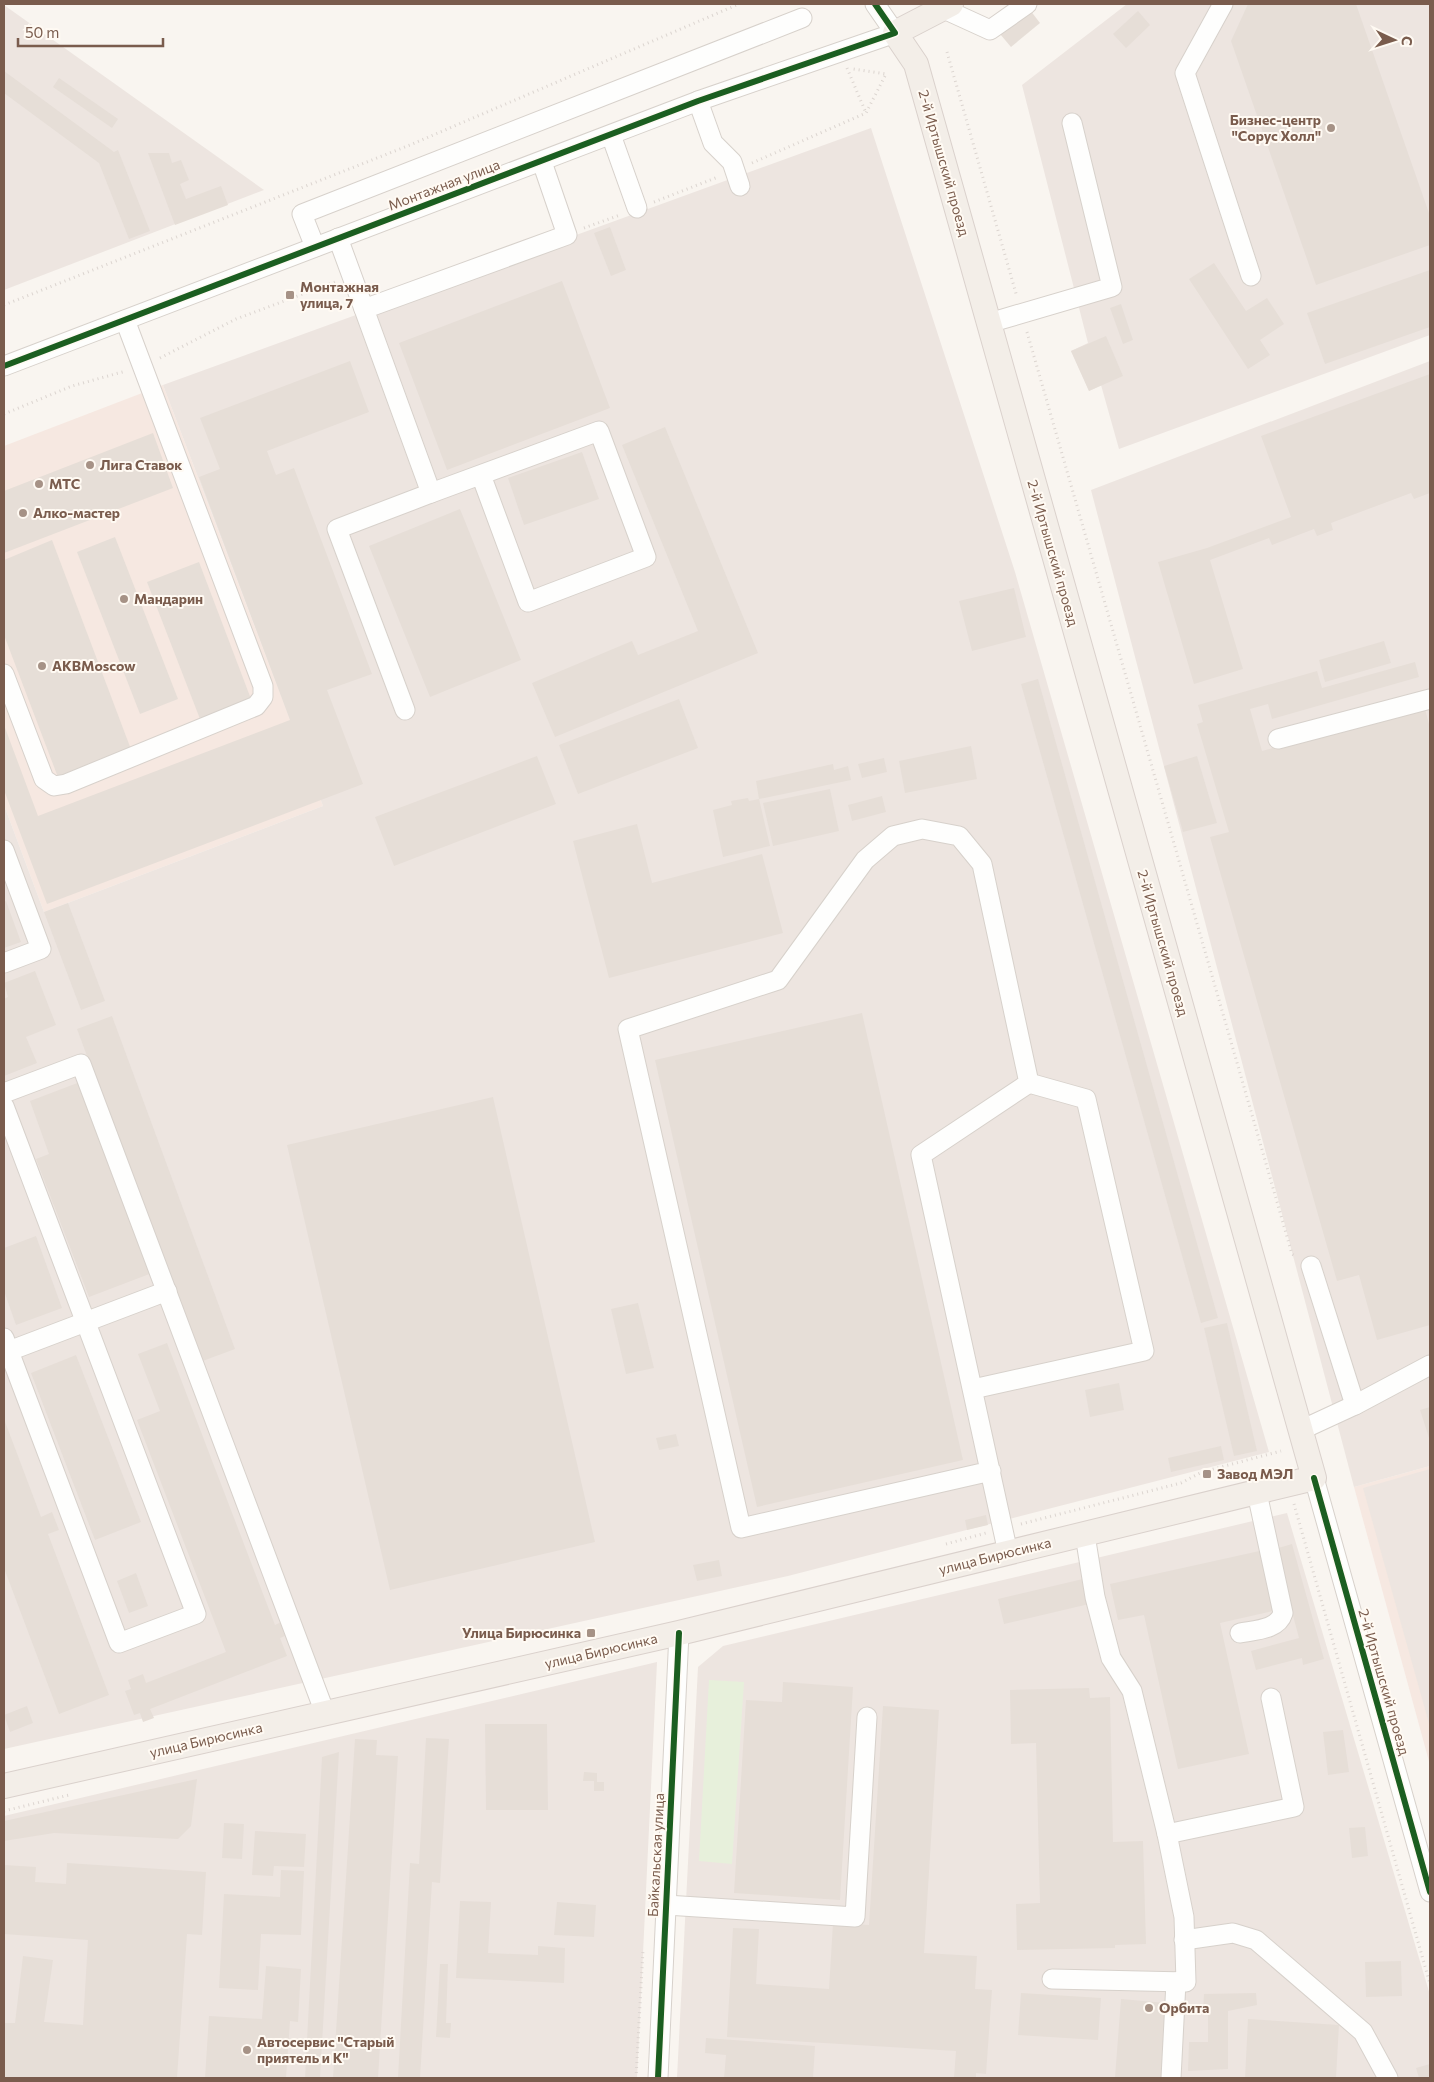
<svg xmlns="http://www.w3.org/2000/svg" width="1434" height="2082" viewBox="0 0 1434 2082" font-family="Commissioner,sans-serif">
	<rect width="100%" height="100%" fill="#f9f5f0"/>
	<g fill="#f6e8e1">
		<polygon points="163,385 323,806 44,912 4,805 4,446"/>
		<polygon points="1430,1466 1430,1765 1354,1487"/>
	</g>
	<g fill="#ede5e0">
		<polygon points="1127,4 1430,4 1430,335 1119,449 1101,385 1089,391 1071,351 1088,343 1022,85"/>
		<polygon points="4,5 264,190 4,290"/>
		<polygon points="871,128 1015,572 1269,1452 788,1576 4,1749 4,805 44,912 323,806 163,385"/>
		<polygon points="1430,361 1430,1466 1354,1487 1091,490"/>
		<polygon points="1430,1469 1430,1727 1363,1488"/>
		<polygon points="1287,1513 1430,1995 1430,2078 677,2078 698,1667 723,1646"/>
		<polygon points="657,1662 637,2078 4,2078 4,1816"/>
	</g>
	<polygon fill="#e7f0db" points="709,1680 744,1682 732,1864 699,1861"/>
	<g fill="#e6ded7">
		<polygon points="1248,4 1356,4 1430,216 1430,245 1316,285 1231,41"/>
		<polygon points="1030,10 1040,23 1011,47 1000,34"/>
		<polygon points="1138,11 1150,25 1126,48 1113,34"/>
		<polygon points="4,71 114,152 118,150 150,231 129,239 99,163 4,93"/>
		<polygon points="59,78 118,119 112,128 53,87"/>
		<polygon points="148,153 169,153 172,163 181,160 189,180 180,184 186,199 221,186 228,205 175,225"/>
		<polygon points="610,227 626,270 611,276 594,233"/>
		<polygon points="1214,263 1246,311 1267,298 1284,324 1260,340 1270,355 1248,369 1189,279"/>
		<polygon points="1430,270 1430,327 1325,364 1307,313"/>
		<polygon points="562,281 610,408 447,470 399,343"/>
		<polygon points="1121,304 1133,340 1123,344 1110,308"/>
		<polygon points="1106,336 1123,376 1089,391 1071,351"/>
		<polygon points="350,361 369,412 267,451 276,475 294,468 372,674 327,690 363,784 47,904 4,790 4,725 38,816 290,720 199,477 220,469 200,418"/>
		<polygon points="1430,374 1430,493 1414,499 1411,493 1331,523 1333,530 1317,536 1314,529 1272,545 1269,538 1210,560 1243,669 1194,684 1158,562 1207,548 1291,517 1261,436"/>
		<polygon points="665,427 758,653 555,737 532,683 632,641 638,655 698,631 622,445"/>
		<polygon points="153,433 173,488 4,553 4,491"/>
		<polygon points="582,452 599,499 524,525 508,478"/>
		<polygon points="460,509 521,660 430,697 369,546"/>
		<polygon points="115,537 178,699 140,714 77,552"/>
		<polygon points="52,540 132,752 59,780 4,635 4,560"/>
		<polygon points="199,562 251,699 200,719 147,582"/>
		<polygon points="1014,588 1026,637 972,651 959,601"/>
		<polygon points="1384,641 1391,663 1325,682 1319,660"/>
		<polygon points="1415,662 1419,677 1272,719 1268,704 1250,709 1262,751 1424,705 1430,728 1430,1325 1377,1340 1359,1275 1337,1281 1210,837 1229,832 1197,724 1203,722 1198,705 1317,671 1322,688"/>
		<polygon points="1038,679 1218,1318 1201,1323 1021,684"/>
		<polygon points="679,699 698,748 578,794 559,745"/>
		<polygon points="971,746 977,779 905,793 899,761"/>
		<polygon points="537,756 556,804 394,866 375,817"/>
		<polygon points="1197,756 1217,823 1183,832 1164,766"/>
		<polygon points="884,758 887,772 862,778 858,764"/>
		<polygon points="833,764 834,770 848,766 851,780 759,799 756,781"/>
		<polygon points="830,789 839,831 773,846 763,803"/>
		<polygon points="882,796 886,812 852,821 848,805"/>
		<polygon points="748,798 749,801 759,799 770,846 723,857 713,810 732,805 731,801"/>
		<polygon points="637,824 652,883 762,854 783,933 609,978 573,841"/>
		<polygon points="6,901 21,942 4,948 4,902"/>
		<polygon points="68,903 105,1001 81,1010 44,912"/>
		<polygon points="35,971 56,1025 26,1037 37,1063 4,1076 4,999 8,997 4,983"/>
		<polygon points="862,1013 963,1460 757,1507 655,1060"/>
		<polygon points="112,1016 235,1349 200,1362 77,1029"/>
		<polygon points="80,1082 152,1273 89,1297 36,1159 49,1154 30,1101"/>
		<polygon points="493,1097 595,1542 390,1590 287,1145"/>
		<polygon points="36,1236 62,1308 16,1325 4,1291 4,1248"/>
		<polygon points="638,1303 654,1368 626,1374 611,1309"/>
		<polygon points="1227,1323 1257,1451 1234,1456 1204,1328"/>
		<polygon points="167,1343 275,1625 281,1622 285,1636 280,1638 287,1656 150,1709 154,1718 143,1722 140,1713 134,1715 125,1691 131,1689 128,1680 143,1674 146,1683 226,1652 137,1420 160,1411 138,1354"/>
		<polygon points="76,1355 141,1522 95,1540 31,1373"/>
		<polygon points="1119,1383 1124,1410 1090,1417 1085,1390"/>
		<polygon points="1430,1407 1430,1441 1420,1410"/>
		<polygon points="4,1419 41,1517 52,1512 59,1530 48,1534 109,1695 59,1714 4,1568"/>
		<polygon points="676,1434 679,1446 659,1450 656,1438"/>
		<polygon points="1221,1446 1224,1460 1171,1472 1168,1458"/>
		<polygon points="986,1515 988,1525 967,1530 965,1520"/>
		<polygon points="1292,1544 1324,1659 1303,1665 1302,1658 1256,1670 1251,1651 1299,1638 1275,1549"/>
		<polygon points="1264,1550 1277,1610 1220,1623 1249,1754 1178,1769 1144,1615 1118,1620 1110,1584"/>
		<polygon points="719,1560 722,1576 697,1581 693,1565"/>
		<polygon points="136,1573 148,1606 129,1613 117,1581"/>
		<polygon points="1083,1579 1089,1604 1004,1624 998,1599"/>
		<polygon points="783,1682 853,1687 840,1900 734,1893 746,1700 782,1702"/>
		<polygon points="1089,1688 1090,1698 1110,1697 1113,1842 1143,1841 1146,1944 1115,1945 1115,1948 1017,1950 1016,1904 1040,1903 1036,1743 1011,1744 1010,1690"/>
		<polygon points="27,1706 33,1723 10,1732 4,1715"/>
		<polygon points="883,1706 939,1710 924,1953 977,1956 975,1989 992,1990 986,2074 976,2073 976,2078 954,2078 956,2051 727,2037 733,1928 759,1929 756,1984 829,1989 833,1923 869,1925"/>
		<polygon points="485,1724 547,1724 548,1810 486,1810"/>
		<polygon points="1343,1730 1349,1772 1328,1775 1323,1732"/>
		<polygon points="426,1738 449,1739 440,1883 432,1882 420,2078 398,2078 410,1863 419,1864"/>
		<polygon points="355,1739 377,1740 376,1755 398,1756 378,2078 333,2078"/>
		<polygon points="339,1752 320,2078 305,2078 322,1757"/>
		<polygon points="584,1772 597,1773 597,1782 604,1782 604,1791 594,1791 594,1781 583,1781"/>
		<polygon points="197,1779 191,1826 178,1839 54,1833 4,1841 4,1821"/>
		<polygon points="224,1823 244,1824 242,1859 222,1858"/>
		<polygon points="1365,1827 1368,1856 1352,1858 1349,1828"/>
		<polygon points="255,1831 306,1834 304,1867 274,1866 273,1876 252,1875"/>
		<polygon points="67,1863 206,1872 202,1935 187,1934 177,2078 4,2078 4,2023 15,2023 23,1956 53,1960 44,2022 83,2025 88,1940 4,1934 4,1865 36,1867 35,1882 66,1884"/>
		<polygon points="281,1870 304,1871 301,1935 261,1934 258,1990 219,1988 224,1894 280,1897"/>
		<polygon points="460,1901 491,1902 488,1953 538,1955 538,1946 565,1948 564,1983 456,1978"/>
		<polygon points="557,1902 596,1905 594,1937 554,1935"/>
		<polygon points="1401,1961 1402,1996 1366,1997 1365,1962"/>
		<polygon points="440,1964 448,1964 446,2023 451,2023 450,2038 436,2037"/>
		<polygon points="266,1966 301,1969 298,2022 290,2021 286,2078 205,2078 209,2016 262,2019"/>
		<polygon points="1021,1993 1101,1998 1098,2040 1018,2035"/>
		<polygon points="1256,1993 1257,2005 1228,2011 1228,2069 1188,2071 1189,2042 1208,2042 1208,2012 1203,2012 1204,1994"/>
		<polygon points="1121,1999 1166,2003 1161,2078 1115,2077"/>
		<polygon points="1248,2019 1339,2025 1336,2078 1245,2078"/>
		<polygon points="706,2038 815,2046 813,2078 724,2078 726,2055 705,2053"/>
		<polygon points="1430,2064 1430,2078 1419,2078 1416,2068"/>
	</g>
	<g fill="none" stroke-linecap="round" stroke-linejoin="round">
		<g stroke="#d7d1cb" stroke-width="21">
			<g id="minor">
				<polyline points="1223,4 1185,73 1251,276"/>
				<polyline points="944,9 990,30 1027,4"/>
				<polyline points="698,101 713,143 732,162 740,186"/>
				<polyline points="611,135 637,208"/>
				<polyline points="338,238 364,309 567,235 542,162"/>
				<polyline points="315,247 302,214 802,18"/>
				<polyline points="364,309 431,493 337,529 405,710"/>
				<polyline points="989,323 1112,287 1072,123"/>
				<polyline points="4,366 698,101 895,33 875,4"/>
				<polyline points="431,493 599,431 646,557 528,602 481,475"/>
				<polyline points="4,674 44,779 54,786 66,784 256,706 263,697 263,686 125,320"/>
				<polyline points="1278,739 1430,699"/>
				<polyline points="4,850 41,949 4,963"/>
				<polyline points="4,1093 81,1064 325,1713"/>
				<polyline points="4,1106 196,1614 119,1643 4,1338"/>
				<polyline points="9,1351 167,1291"/>
				<polyline points="973,1389 1144,1351 1086,1099 1029,1083"/>
				<polyline points="1355,1405 1430,1365"/>
				<polyline points="1301,1430 1355,1405 1311,1266"/>
				<polyline points="991,1471 741,1528 628,1029 778,980 865,860 893,836 922,829 959,836 982,864 1029,1083 921,1155 1001,1521 1008,1553"/>
				<polyline points="1314,1478 1430,1892"/>
				<path d="M1240 1633C1255 1630 1278 1630 1283 1613L1257 1493"/>
				<polyline points="1167,1834 1294,1807 1271,1698"/>
				<polyline points="666,1905 855,1917 867,1717"/>
				<polyline points="1184,1940 1233,1933 1256,1940 1363,2032 1388,2078"/>
				<polyline points="1052,1979 1186,1982 1184,1917 1167,1834 1132,1691 1111,1658 1095,1597 1085,1535"/>
				<polyline points="658,2078 679,1633"/>
				<polyline points="1171,2078 1176,1982"/>
			</g>
		</g>
		<g stroke="#dad1cc" stroke-width="26">
			<polyline id="major" points="4,1786 679,1633 1314,1478 916,64 895,33 951,4"/>
		</g>
		<g stroke="#dcd5d0" stroke-width="3" stroke-dasharray="1 4" stroke-linecap="butt">
			<polyline points="947,52 1017,297"/>
			<polyline points="847,68 866,113"/>
			<polyline points="752,163 866,113 886,74 853,69"/>
			<polyline points="654,202 718,177"/>
			<polyline points="584,228 620,215"/>
			<polyline points="4,305 410,145 739,4"/>
			<polyline points="1027,332 1292,1254 1295,1256"/>
			<polyline points="160,358 236,319 335,282"/>
			<polyline points="4,414 72,386 126,371"/>
			<polyline points="1294,1504 1430,1984"/>
			<polyline points="1021,1524 1181,1483 1202,1472 1281,1451"/>
			<polyline points="946,1544 986,1533"/>
			<polyline points="4,1811 69,1795"/>
			<polyline points="636,2078 643,1950"/>
		</g>
		<use href="#minor" stroke="#fefefd" stroke-width="19"/>
		<use href="#major" stroke="#f3eee8" stroke-width="24"/>
		<g stroke="#fffaf3" stroke-width="9">
			<g id="cycleway">
				<polyline points="4,366 698,101 895,33 875,4"/>
				<polyline points="1314,1478 1430,1892"/>
				<polyline points="658,2078 679,1633"/>
			</g>
		</g>
		<use href="#cycleway" stroke="#1b5e20" stroke-width="6"/>
	</g>
	<g fill="#a69286" stroke="#fffaf3" stroke-width="2">
		<circle cx="1331" cy="128" r="5"/>
		<rect x="285" y="290" width="10" height="10" rx="2.5"/>
		<circle cx="90" cy="465" r="5"/>
		<circle cx="39" cy="484" r="5"/>
		<circle cx="23" cy="513" r="5"/>
		<circle cx="124" cy="599" r="5"/>
		<circle cx="42" cy="666" r="5"/>
		<rect x="1202" y="1469" width="10" height="10" rx="2.5"/>
		<rect x="586" y="1628" width="10" height="10" rx="2.5"/>
		<circle cx="1149" cy="2008" r="5"/>
		<circle cx="247" cy="2050" r="5"/>
	</g>
	<g text-anchor="middle" stroke-width="4" stroke-linejoin="round" paint-order="stroke">
		<g font-size="14" font-weight="bold" fill="#7a5c4d" stroke="#fffaf3" text-anchor="start">
			<text x="1321" y="125" text-anchor="end">Бизнес-центр<tspan x="1321" dy="16">"Сорус Холл"</tspan></text>
			<text x="300" y="292">Монтажная<tspan x="300" dy="16">улица, 7</tspan></text>
			<text x="100" y="470">Лига Ставок</text>
			<text x="49" y="489">МТС</text>
			<text x="33" y="518">Алко-мастер</text>
			<text x="134" y="604">Мандарин</text>
			<text x="52" y="671">AKBMoscow</text>
			<text x="1217" y="1479">Завод МЭЛ</text>
			<text x="581" y="1638" text-anchor="end">Улица Бирюсинка</text>
			<text x="1159" y="2013">Орбита</text>
			<text x="257" y="2047">Автосервис "Старый<tspan x="257" dy="16">приятель и К"</tspan></text>
		</g>
		<g font-size="14" fill="#7a5c4d" stroke="#fffaf3">
			<text transform="translate(944 163) rotate(74)" y="5">2-й Иртышский проезд</text>
			<text transform="translate(444 185) rotate(-21)" y="5">Монтажная улица</text>
			<text transform="translate(1053 553) rotate(74)" y="5">2-й Иртышский проезд</text>
			<text transform="translate(1163 943) rotate(74)" y="5">2-й Иртышский проезд</text>
			<text transform="translate(995 1556) rotate(-14)" y="5">улица Бирюсинка</text>
			<text transform="translate(601 1651) rotate(-13)" y="5">улица Бирюсинка</text>
			<text transform="translate(1384 1682) rotate(74)" y="5">2-й Иртышский проезд</text>
			<text transform="translate(206 1740) rotate(-13)" y="5">улица Бирюсинка</text>
			<text transform="translate(656 1855) rotate(-87)" y="5">Байкальская улица</text>
		</g>
	</g>
	<rect width="1434" height="2082" fill="none" stroke="#7a5c4d" stroke-width="10"/>
	<g transform="translate(1394 40) rotate(94)" stroke="#fffaf3" stroke-width="4" paint-order="stroke">
	<path d="M0-4L9 19L0 12L-9 19Z" fill="#7a5c4d"/>
	<text y="-8" font-size="14" font-weight="bold" text-anchor="middle" fill="#7a5c4d">С</text>
	</g>
	<path d="M18 38v8h145v-8" fill="none" stroke="#7a5c4d" stroke-width="2.5"/>
	<text x="25" y="38" font-size="15" fill="#7a5c4d" stroke="#fffaf3" stroke-width="4" paint-order="stroke">50 m</text>
</svg>
